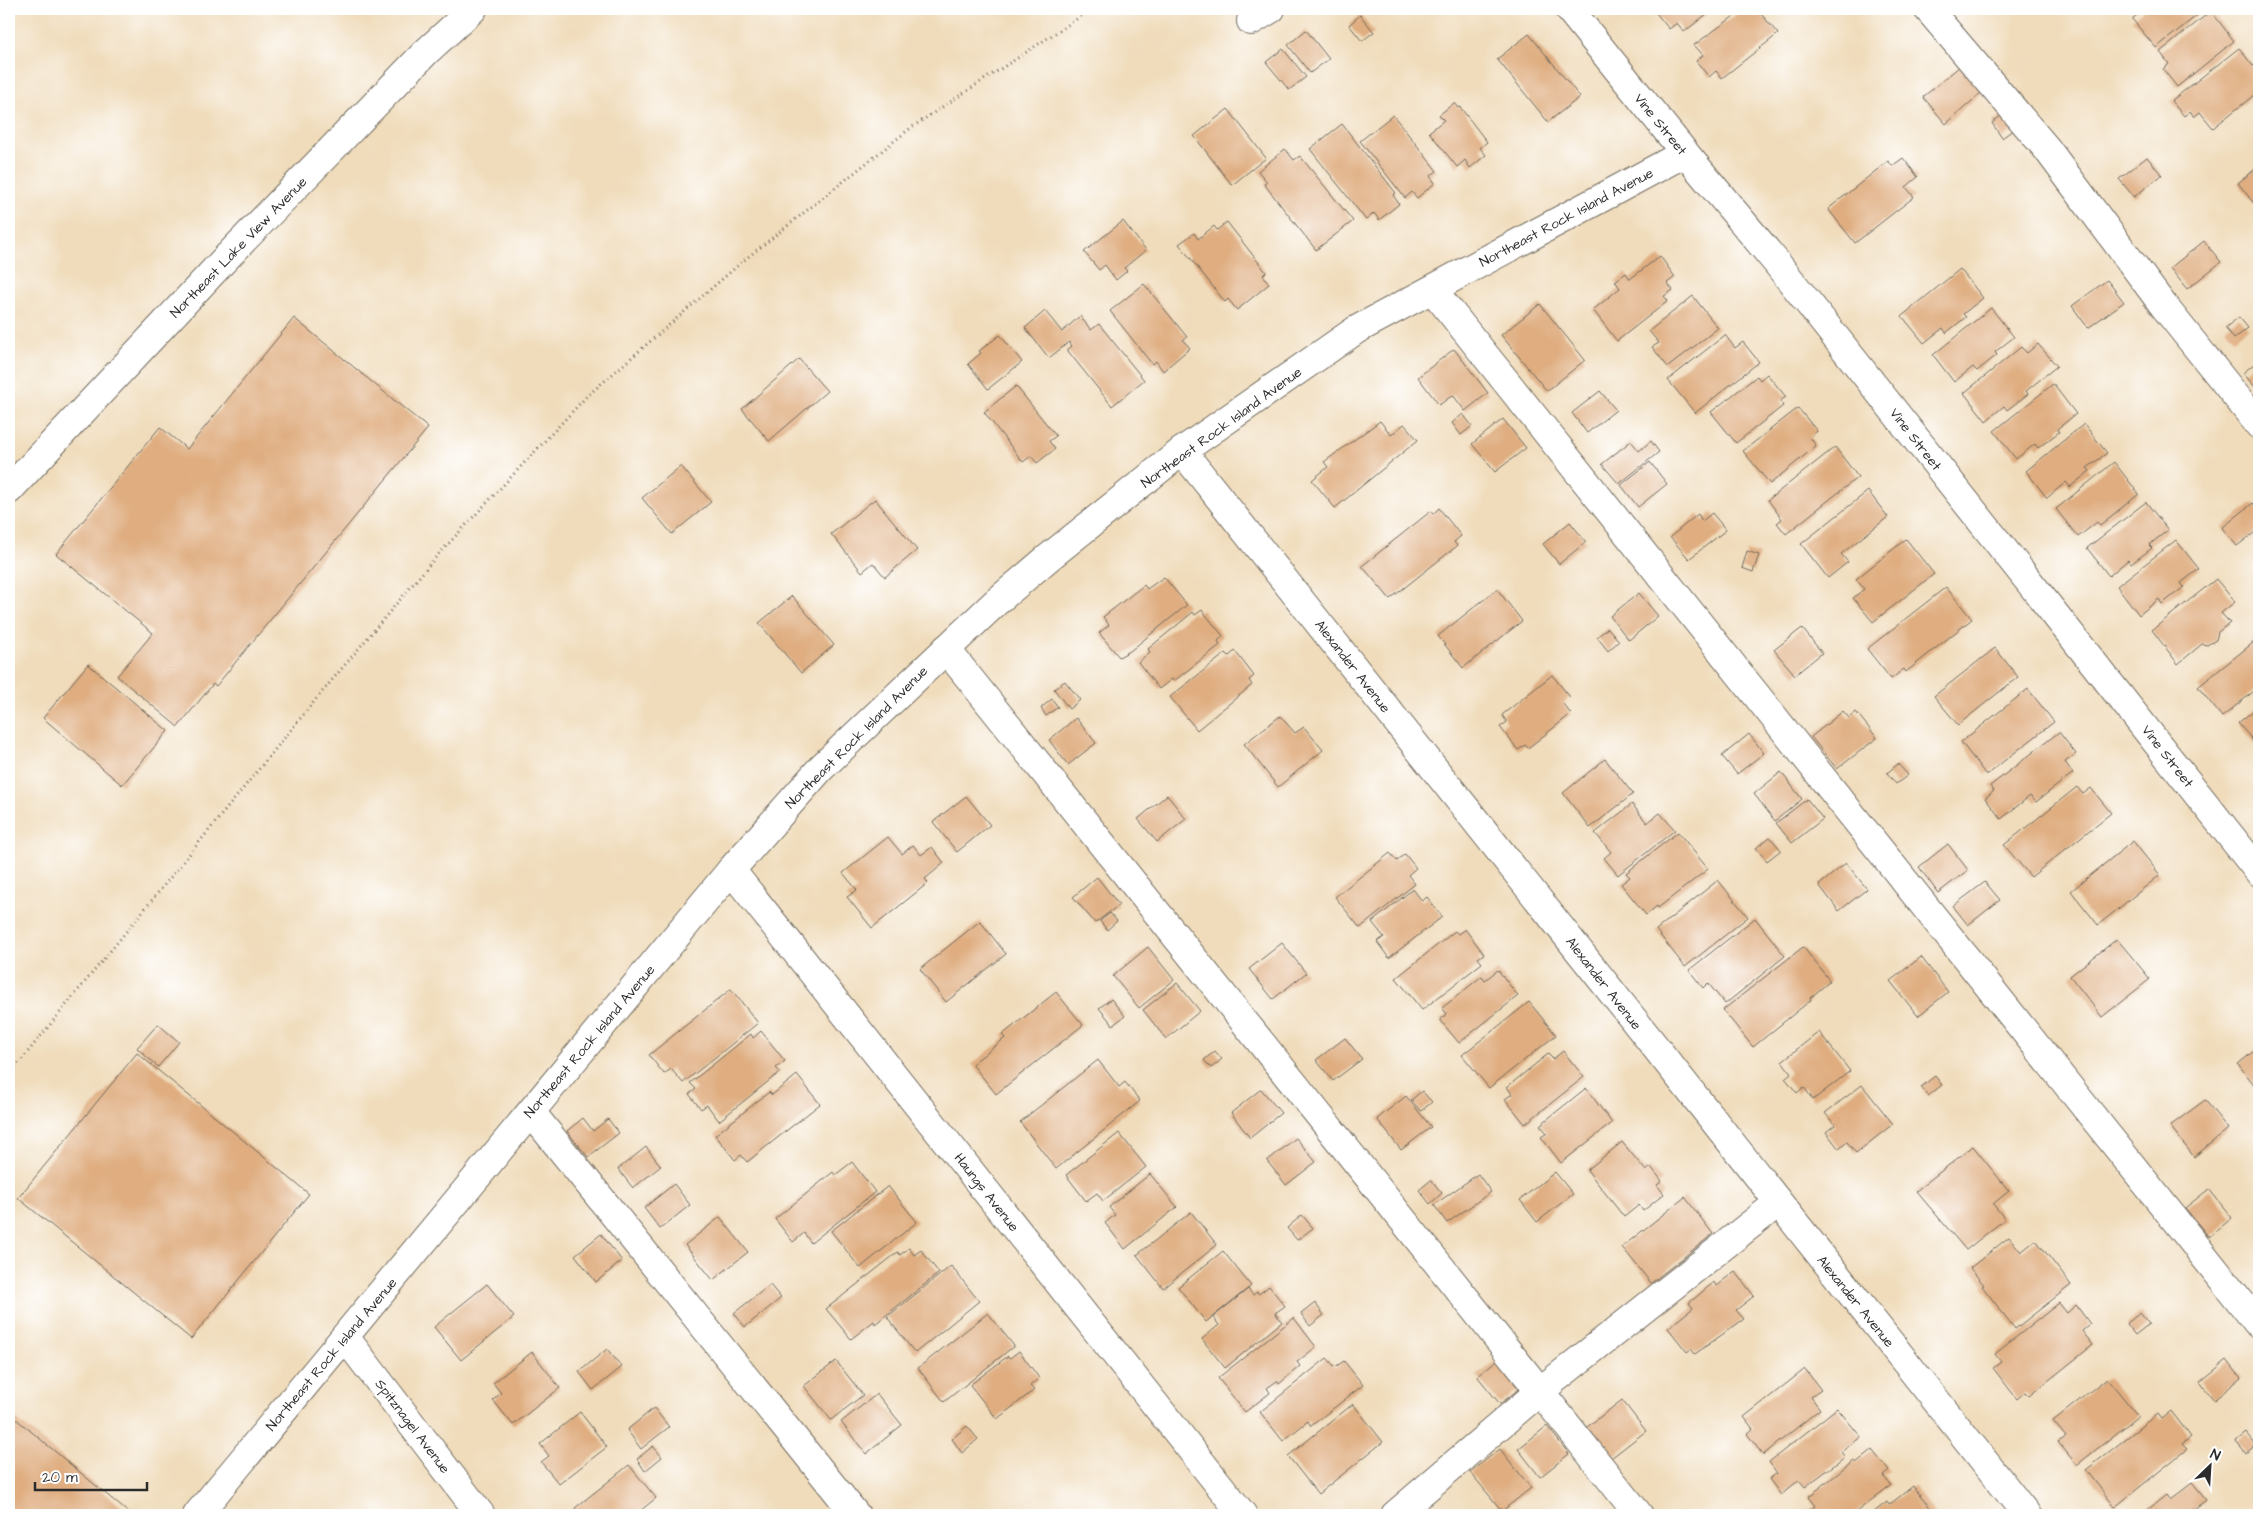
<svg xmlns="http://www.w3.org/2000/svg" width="2268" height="1524" viewBox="0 0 2268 1524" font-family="'Architects Daughter',sans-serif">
	<rect width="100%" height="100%" fill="#fff"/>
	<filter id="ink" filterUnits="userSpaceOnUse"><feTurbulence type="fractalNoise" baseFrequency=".02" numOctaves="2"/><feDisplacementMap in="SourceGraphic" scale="10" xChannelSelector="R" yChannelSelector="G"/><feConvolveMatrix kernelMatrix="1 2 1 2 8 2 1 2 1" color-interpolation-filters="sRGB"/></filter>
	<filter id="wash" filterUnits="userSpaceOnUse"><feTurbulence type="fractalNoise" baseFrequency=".0096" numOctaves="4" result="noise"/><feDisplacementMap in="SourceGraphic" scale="20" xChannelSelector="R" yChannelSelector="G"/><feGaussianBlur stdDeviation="1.12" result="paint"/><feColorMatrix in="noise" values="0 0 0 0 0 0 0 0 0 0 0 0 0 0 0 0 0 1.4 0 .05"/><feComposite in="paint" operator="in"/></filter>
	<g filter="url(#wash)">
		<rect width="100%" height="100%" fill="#f0dcbb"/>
		<g id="blocks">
			<g fill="#dfad80">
				<polygon points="1661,9 1713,9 1684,32 1677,23 1669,29 1656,13"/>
				<polygon points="1744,9 1757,9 1778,34 1722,78 1716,71 1709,77 1696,61 1703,55 1694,45"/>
				<polygon points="2145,9 2205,9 2156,48 2132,19"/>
				<polygon points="2211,11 2234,41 2177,87 2163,69 2169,64 2160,52"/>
				<polygon points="1360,15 1374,32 1362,41 1349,25"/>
				<polygon points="1306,30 1329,59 1310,73 1288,45"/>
				<polygon points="1529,34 1580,97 1548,122 1497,59"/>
				<polygon points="2239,48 2253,66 2259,63 2259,91 2213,128 2200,112 2194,117 2190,111 2184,116 2171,101"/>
				<polygon points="1283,49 1306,77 1289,90 1266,62"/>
				<polygon points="1960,66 1982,92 1946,124 1923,97"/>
				<polygon points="1454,103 1458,108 1460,107 1487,142 1480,148 1486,155 1470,168 1465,160 1457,167 1429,132 1444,120 1439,115"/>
				<polygon points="1228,109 1266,158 1232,185 1194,136"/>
				<polygon points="1393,115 1437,171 1430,176 1435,183 1417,198 1412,192 1405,198 1360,141"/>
				<polygon points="2002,115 2013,130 2002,138 1992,123"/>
				<polygon points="1342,124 1396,193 1393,195 1399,204 1379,220 1374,213 1366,220 1310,149"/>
				<polygon points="1285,149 1294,160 1300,156 1353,221 1316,250 1264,184 1267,182 1258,171"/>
				<polygon points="2147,157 2162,175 2134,197 2119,179"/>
				<polygon points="1903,158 1918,177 1906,187 1914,197 1855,243 1828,209 1888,161 1892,166"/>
				<polygon points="2259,166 2259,210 2238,183"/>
				<polygon points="1123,221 1146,250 1124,268 1127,271 1116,280 1105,265 1099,270 1084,252"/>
				<polygon points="1227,222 1266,272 1263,275 1269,284 1237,310 1228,299 1225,302 1179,244 1194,233 1198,239 1214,226 1217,230"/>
				<polygon points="2204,241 2221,262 2187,289 2170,268"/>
				<polygon points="1660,256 1675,277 1667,283 1673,290 1664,296 1668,301 1617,341 1593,310 1620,288 1615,281 1626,273 1630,279"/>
				<polygon points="1960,269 1983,298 1963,314 1966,317 1946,333 1943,328 1924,343 1902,316"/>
				<polygon points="2107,280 2124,302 2088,328 2072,306"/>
				<polygon points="1144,284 1187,337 1183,340 1190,348 1163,371 1156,361 1152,364 1110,311"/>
				<polygon points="1693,296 1718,328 1668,367 1652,347 1659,343 1649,331"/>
				<polygon points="1540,304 1585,360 1547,391 1501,335"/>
				<polygon points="1991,308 2014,337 1995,352 1997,355 1977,371 1973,367 1954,382 1933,355"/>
				<polygon points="1045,311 1062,332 1080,316 1091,330 1099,324 1144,380 1112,406 1067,350 1072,346 1069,342 1049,358 1025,328"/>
				<polygon points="2239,317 2248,328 2234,339 2225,328"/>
				<polygon points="294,318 428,428 216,686 213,684 178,727 117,676 153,633 56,554 160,427 187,449"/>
				<polygon points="1000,335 1022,362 988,389 968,364 981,353 979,351"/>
				<polygon points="1725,335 1735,348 1743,342 1759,362 1695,413 1668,380"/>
				<polygon points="2038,344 2057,366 2026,391 2028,394 2007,410 2004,406 1986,421 1964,393 2021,347 2027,353"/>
				<polygon points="1454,349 1488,393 1465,411 1453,395 1439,405 1418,377"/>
				<polygon points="799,359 827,391 769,441 742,409"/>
				<polygon points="2254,364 2259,370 2259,383 2255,387 2243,373"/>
				<polygon points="1767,374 1786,397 1780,401 1783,406 1736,443 1711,412 1757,376 1760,380"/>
				<polygon points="2053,384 2076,414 2057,429 2059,432 2038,448 2035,444 2016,459 1994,431"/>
				<polygon points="1016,386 1056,436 1049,441 1055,449 1037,463 1031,456 1023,462 984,412"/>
				<polygon points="1600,391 1616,410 1587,433 1572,413"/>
				<polygon points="1798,408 1817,431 1810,437 1816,446 1770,484 1743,451"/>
				<polygon points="1463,414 1472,426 1461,435 1452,423"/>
				<polygon points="1503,419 1526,448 1495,472 1472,444"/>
				<polygon points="1380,421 1391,435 1404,424 1418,440 1335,508 1312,480 1328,467 1324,462"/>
				<polygon points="2084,424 2107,453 2087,468 2090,471 2070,487 2066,482 2047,498 2026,471"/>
				<polygon points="1631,441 1639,451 1651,441 1659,452 1619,484 1602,464"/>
				<polygon points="1835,447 1858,477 1786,534 1777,523 1782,519 1768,500"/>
				<polygon points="1650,462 1667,484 1638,507 1621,485"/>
				<polygon points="2114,462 2139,494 2100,525 2097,522 2078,537 2056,509"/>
				<polygon points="681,466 711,502 672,534 642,498"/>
				<polygon points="1868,491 1888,517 1841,554 1848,562 1828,578 1801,544"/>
				<polygon points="875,499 917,550 885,577 873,563 862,572 831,534"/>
				<polygon points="2146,502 2168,530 2149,545 2152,548 2131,564 2128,560 2109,576 2087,548"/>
				<polygon points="2253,503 2259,511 2259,529 2237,546 2222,528"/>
				<polygon points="1439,508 1461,536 1454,542 1457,546 1390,599 1362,566 1431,511 1433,514"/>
				<polygon points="1712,513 1726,530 1689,559 1670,537 1698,514 1702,521"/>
				<polygon points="1570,522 1586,542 1559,564 1543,544"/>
				<polygon points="1906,539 1934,574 1873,622 1853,598 1864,589 1856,579"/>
				<polygon points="2176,540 2199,569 2181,583 2184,587 2162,604 2159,599 2139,615 2117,586"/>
				<polygon points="1747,551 1759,555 1753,572 1742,568"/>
				<polygon points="1164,577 1187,605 1130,651 1119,657 1099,633 1109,625 1103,617 1144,585 1147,589"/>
				<polygon points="2216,579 2235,602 2221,613 2230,623 2218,632 2216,640 2207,645 2202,644 2178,664 2152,630"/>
				<polygon points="1946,587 1972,619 1906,672 1904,669 1891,679 1867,649"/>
				<polygon points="1497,589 1522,621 1463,668 1438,636"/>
				<polygon points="1639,593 1658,616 1629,640 1610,616"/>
				<polygon points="792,596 834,645 801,673 759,623"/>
				<polygon points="1202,610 1223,636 1218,641 1220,645 1174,681 1172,679 1159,689 1138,662 1150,652 1148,649 1193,612 1195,615"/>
				<polygon points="1608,628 1619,641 1608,651 1597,637"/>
				<polygon points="1802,628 1822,653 1795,675 1774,650"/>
				<polygon points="2259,638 2259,687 2222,717 2198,687"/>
				<polygon points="1995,648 2018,677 1958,725 1934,696"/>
				<polygon points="1235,651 1254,676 1249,680 1252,685 1197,730 1170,697 1226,653 1229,656"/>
				<polygon points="88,664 168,731 122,785 43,718"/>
				<polygon points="1552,675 1570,697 1563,704 1571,714 1528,748 1525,745 1518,750 1500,727 1507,722 1502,715"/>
				<polygon points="1065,681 1080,700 1069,709 1054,689"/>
				<polygon points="2028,689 2054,722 1986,775 1961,742"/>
				<polygon points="1052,699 1058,707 1046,716 1041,708"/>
				<polygon points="2259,706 2259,741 2256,744 2238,723"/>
				<polygon points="1843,711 1849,718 1856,712 1877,738 1837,769 1811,737"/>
				<polygon points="1280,716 1295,733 1304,727 1323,750 1278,787 1244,744"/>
				<polygon points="1076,718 1096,743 1068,765 1049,740"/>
				<polygon points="2059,732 2076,754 2065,762 2073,773 2036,802 2030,796 2001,819 1985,798 1994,791 1990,786"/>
				<polygon points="1749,734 1764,753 1737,774 1722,756"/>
				<polygon points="1605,759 1633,794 1590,828 1563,793"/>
				<polygon points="1898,764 1908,775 1896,784 1887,773"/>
				<polygon points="1781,772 1802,799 1775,821 1754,794"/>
				<polygon points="2077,787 2083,794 2091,788 2111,813 2031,877 2004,845"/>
				<polygon points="1167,795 1186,819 1157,842 1138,819"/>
				<polygon points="966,796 990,825 957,852 933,822"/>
				<polygon points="1807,799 1823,819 1792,843 1776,823"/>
				<polygon points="1632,804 1647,823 1660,813 1675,830 1618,875 1604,858 1611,852 1595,833"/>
				<polygon points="1678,832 1708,869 1658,908 1657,906 1646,915 1621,884 1630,877 1626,873"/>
				<polygon points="888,837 902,854 913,845 921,855 932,847 944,863 925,879 928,883 872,928 847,897 857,890 843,873"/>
				<polygon points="1770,837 1781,850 1767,861 1756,848"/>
				<polygon points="2133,841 2160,875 2098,925 2071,891"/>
				<polygon points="1948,844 1968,870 1938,893 1919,867"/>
				<polygon points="1390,853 1397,861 1405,854 1416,868 1408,875 1415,884 1360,928 1335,897"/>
				<polygon points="1846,863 1867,889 1839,911 1819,885"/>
				<polygon points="1097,877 1119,905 1095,923 1073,897"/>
				<polygon points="1718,880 1748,917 1685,967 1656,930"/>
				<polygon points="1985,882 2000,900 1968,925 1953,906"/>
				<polygon points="1413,889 1422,901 1427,897 1442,917 1389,958 1377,942 1384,937 1372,922"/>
				<polygon points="1110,913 1117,921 1107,930 1100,921"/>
				<polygon points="1755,918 1785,956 1725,1004 1708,983 1703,988 1689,970"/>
				<polygon points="980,921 1006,954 946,1002 920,969"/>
				<polygon points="1465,929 1484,954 1478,958 1482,963 1422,1010 1396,978 1455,931 1458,934"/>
				<polygon points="2117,939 2150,979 2102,1017 2070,976"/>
				<polygon points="1282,943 1306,973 1273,999 1249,969"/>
				<polygon points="1148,947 1174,980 1139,1008 1113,976"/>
				<polygon points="1803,947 1830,981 1810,998 1811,1000 1753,1047 1723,1010"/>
				<polygon points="1921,957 1948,992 1918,1016 1890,981"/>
				<polygon points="1498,970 1518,996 1459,1043 1440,1020 1447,1014 1442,1008 1482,976 1485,980"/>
				<polygon points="1177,983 1200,1011 1166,1039 1143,1010"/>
				<polygon points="731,989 758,1023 683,1083 671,1069 664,1074 649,1055"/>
				<polygon points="1056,992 1083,1025 996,1094 972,1064 1005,1038 1002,1035"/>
				<polygon points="1111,999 1125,1016 1113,1025 1099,1008"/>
				<polygon points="1529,1002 1556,1035 1489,1088 1462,1055"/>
				<polygon points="158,1024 179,1042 158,1067 137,1048"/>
				<polygon points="761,1031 785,1061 776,1068 780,1072 719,1121 707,1105 701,1109 689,1094 696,1089 690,1083 751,1034 753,1038"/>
				<polygon points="1819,1032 1850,1071 1813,1100 1804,1087 1797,1093 1785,1078 1791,1073 1782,1061"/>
				<polygon points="1345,1038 1362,1059 1333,1081 1316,1060"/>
				<polygon points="2259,1047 2259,1091 2238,1064"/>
				<polygon points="1215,1051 1222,1059 1211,1068 1204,1060"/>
				<polygon points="1563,1051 1584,1077 1525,1124 1505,1099 1512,1094 1507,1087 1548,1054 1553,1059"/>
				<polygon points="137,1053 309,1194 191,1339 18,1198"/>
				<polygon points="1098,1060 1119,1087 1125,1082 1140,1101 1056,1169 1020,1122"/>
				<polygon points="797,1075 820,1104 747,1162 741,1155 735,1160 715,1135 769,1092 772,1095"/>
				<polygon points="1935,1076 1942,1085 1928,1096 1921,1087"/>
				<polygon points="1862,1085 1893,1124 1856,1153 1847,1142 1839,1149 1826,1132 1835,1125 1825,1113"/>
				<polygon points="1586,1088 1612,1123 1561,1163 1541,1137 1547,1133 1540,1125"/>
				<polygon points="1261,1089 1281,1113 1250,1138 1231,1113"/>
				<polygon points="1422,1091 1432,1102 1421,1111 1411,1100"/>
				<polygon points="1406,1096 1431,1127 1401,1150 1377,1119"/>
				<polygon points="2205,1100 2228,1129 2194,1157 2170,1126"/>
				<polygon points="583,1118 593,1131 608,1119 619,1133 588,1157 567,1131"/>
				<polygon points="1119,1133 1146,1167 1103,1201 1097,1193 1086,1201 1066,1175"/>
				<polygon points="1296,1138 1316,1162 1286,1185 1267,1161"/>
				<polygon points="1622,1142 1646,1171 1651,1167 1662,1181 1657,1185 1664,1194 1643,1211 1639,1205 1624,1217 1587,1170"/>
				<polygon points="1973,1146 2009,1191 1993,1204 2005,1219 1966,1250 1916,1191"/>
				<polygon points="646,1147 661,1166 633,1188 618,1169"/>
				<polygon points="852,1162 875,1192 811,1243 804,1233 793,1242 775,1219 833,1172 835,1175"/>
				<polygon points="1555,1172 1573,1194 1537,1222 1520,1200"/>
				<polygon points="1150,1174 1177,1207 1125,1249 1105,1223 1115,1215 1109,1207"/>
				<polygon points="1478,1174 1491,1192 1447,1223 1434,1205"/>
				<polygon points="1431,1180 1442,1193 1430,1204 1419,1190"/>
				<polygon points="674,1184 690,1205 660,1229 644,1208"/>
				<polygon points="888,1186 917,1222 860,1268 831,1231"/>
				<polygon points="2209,1189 2232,1218 2209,1237 2185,1208"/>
				<polygon points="1685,1197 1713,1234 1651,1283 1622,1247"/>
				<polygon points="1191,1212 1217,1245 1163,1288 1137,1255"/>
				<polygon points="1302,1215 1313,1228 1297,1240 1287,1228"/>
				<polygon points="720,1217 748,1252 713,1280 685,1245"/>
				<polygon points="601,1234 622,1261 596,1282 575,1255"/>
				<polygon points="2009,1237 2021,1252 2036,1240 2071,1285 2015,1329 1982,1286 1984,1285 1970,1268"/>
				<polygon points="909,1248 914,1255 921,1250 939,1273 875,1324 874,1321 851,1339 826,1309 898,1252 900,1255"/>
				<polygon points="1223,1251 1251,1286 1206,1322 1178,1287"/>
				<polygon points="951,1266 979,1301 915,1353 887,1317"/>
				<polygon points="1735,1271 1754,1296 1736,1310 1744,1319 1695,1354 1691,1349 1687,1352 1668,1328 1693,1308 1689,1303 1714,1282 1716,1286"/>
				<polygon points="487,1284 514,1317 461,1360 434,1327"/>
				<polygon points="770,1285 781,1298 745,1327 734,1313"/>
				<polygon points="1269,1286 1285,1306 1275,1313 1282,1322 1225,1368 1202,1339 1219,1325 1213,1317 1248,1289 1253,1295 1257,1292 1259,1294"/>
				<polygon points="1315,1303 1324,1315 1310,1326 1301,1314"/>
				<polygon points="2059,1303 2067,1313 2076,1305 2090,1324 2082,1331 2093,1345 2029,1396 2025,1392 2017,1399 1993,1368 2001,1362 1995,1354"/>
				<polygon points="988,1313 1014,1346 944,1402 918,1368"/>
				<polygon points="2140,1313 2149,1324 2135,1335 2126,1324"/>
				<polygon points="1294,1318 1316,1347 1297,1362 1300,1366 1279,1384 1277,1381 1267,1388 1270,1393 1245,1412 1218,1378"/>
				<polygon points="607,1349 622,1367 593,1390 579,1372"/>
				<polygon points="1019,1351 1039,1378 1030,1386 1034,1390 997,1419 970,1385 1008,1356 1010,1358"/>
				<polygon points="532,1352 560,1388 513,1425 493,1400 501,1393 493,1383"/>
				<polygon points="1327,1358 1335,1367 1344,1361 1363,1385 1311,1426 1308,1421 1283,1441 1260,1412"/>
				<polygon points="1497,1360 1519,1389 1500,1404 1477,1376"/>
				<polygon points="2227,1360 2241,1378 2214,1400 2200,1382"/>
				<polygon points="836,1361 863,1395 831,1420 804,1386"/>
				<polygon points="1805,1369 1821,1390 1811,1397 1820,1409 1763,1455 1747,1434 1753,1429 1744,1417"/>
				<polygon points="2107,1378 2138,1416 2077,1465 2058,1442 2066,1437 2053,1421"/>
				<polygon points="877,1394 902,1425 866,1454 841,1422"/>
				<polygon points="1622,1400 1646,1431 1611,1458 1587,1427"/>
				<polygon points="1353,1404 1383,1442 1318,1494 1288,1456"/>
				<polygon points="654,1408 669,1427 641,1449 627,1430"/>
				<polygon points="1837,1408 1861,1437 1841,1452 1845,1457 1805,1487 1799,1480 1781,1495 1769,1479 1777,1473 1769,1462"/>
				<polygon points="2171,1411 2191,1437 2182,1444 2187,1449 2115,1507 2086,1470 2157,1414 2161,1419"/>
				<polygon points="580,1412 607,1447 559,1484 541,1462 549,1456 540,1444"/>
				<polygon points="9,1413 130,1514 129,1515 9,1515"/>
				<polygon points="967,1426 978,1439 962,1453 952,1439"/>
				<polygon points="1547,1426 1569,1454 1540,1477 1518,1449"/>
				<polygon points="2246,1433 2256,1445 2246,1453 2236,1441"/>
				<polygon points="653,1446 662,1457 645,1471 637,1459"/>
				<polygon points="1500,1449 1531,1488 1502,1511 1470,1472"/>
				<polygon points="1872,1450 1889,1471 1883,1476 1891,1485 1852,1515 1803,1515 1815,1506 1808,1497 1854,1461 1856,1463"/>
				<polygon points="629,1465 656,1498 635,1515 580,1515 575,1508"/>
				<polygon points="2192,1483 2206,1500 2186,1515 2141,1515 2166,1495 2170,1500"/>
				<polygon points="1913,1486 1936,1515 1870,1515 1887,1502 1889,1505"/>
			</g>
		</g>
	</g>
	<g filter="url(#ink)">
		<use href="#blocks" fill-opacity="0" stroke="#70695d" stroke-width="1"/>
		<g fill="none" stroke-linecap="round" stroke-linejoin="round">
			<g stroke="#70695d" stroke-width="30">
				<g id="minor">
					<polyline points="1569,9 1685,153 1776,262 2259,872"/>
					<polyline points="1928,9 2047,149 2163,305 2259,425"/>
					<polyline points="1251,21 1271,9"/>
					<polyline points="1433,290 2259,1325"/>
					<polyline points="1182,451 2027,1515"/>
					<polyline points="9,490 224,260 426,52 473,9"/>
					<polyline points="946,649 1639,1515"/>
					<polyline points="731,870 1243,1515"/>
					<polyline points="531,1112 856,1515"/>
					<polyline points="345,1337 481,1515"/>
					<polyline points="197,1515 731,870 821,768 995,603 1048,558 1182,451 1356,330 1685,153"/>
					<polyline points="1395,1515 1540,1391 1778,1203"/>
				</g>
			</g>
			<polyline stroke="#70695d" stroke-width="3" stroke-dasharray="1 4" stroke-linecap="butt" points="9,1075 317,698 435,558 586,397 743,261 912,127 1092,9"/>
			<use href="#minor" stroke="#fff" stroke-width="28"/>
		</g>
	</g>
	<g text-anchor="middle" stroke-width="4" stroke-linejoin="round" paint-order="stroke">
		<g font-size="14" fill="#2b2b2b" stroke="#fff">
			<text transform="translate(1661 124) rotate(51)" y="5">Vine Street</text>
			<text transform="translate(1566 217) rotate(-28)" y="5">Northeast Rock Island Avenue</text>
			<text transform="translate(238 247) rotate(-46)" y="5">Northeast Lake View Avenue</text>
			<text transform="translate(1221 427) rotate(-36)" y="5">Northeast Rock Island Avenue</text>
			<text transform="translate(1916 439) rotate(52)" y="5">Vine Street</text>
			<text transform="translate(1353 666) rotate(52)" y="5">Alexander Avenue</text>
			<text transform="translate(856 737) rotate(-45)" y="5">Northeast Rock Island Avenue</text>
			<text transform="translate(2168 756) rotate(52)" y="5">Vine Street</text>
			<text transform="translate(1604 983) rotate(52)" y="5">Alexander Avenue</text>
			<text transform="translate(589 1041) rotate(-50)" y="5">Northeast Rock Island Avenue</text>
			<text transform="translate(987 1192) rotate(52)" y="5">Haungs Avenue</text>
			<text transform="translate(1856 1301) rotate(51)" y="5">Alexander Avenue</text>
			<text transform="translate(331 1354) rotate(-50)" y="5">Northeast Rock Island Avenue</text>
			<text transform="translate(413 1426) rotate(53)" y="5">Spitznagel Avenue</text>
		</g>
	</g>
	<rect width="2268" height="1524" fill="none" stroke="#fff" stroke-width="30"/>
	<g transform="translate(2210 1466) rotate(25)" stroke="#ffffff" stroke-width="4" paint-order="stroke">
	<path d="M0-4L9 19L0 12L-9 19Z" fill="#2b2b2b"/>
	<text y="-8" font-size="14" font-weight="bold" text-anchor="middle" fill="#2b2b2b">N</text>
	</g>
	<path d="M35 1482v8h112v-8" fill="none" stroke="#2b2b2b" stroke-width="2.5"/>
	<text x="42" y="1482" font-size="15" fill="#2b2b2b" stroke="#ffffff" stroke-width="4" paint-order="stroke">20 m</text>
</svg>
